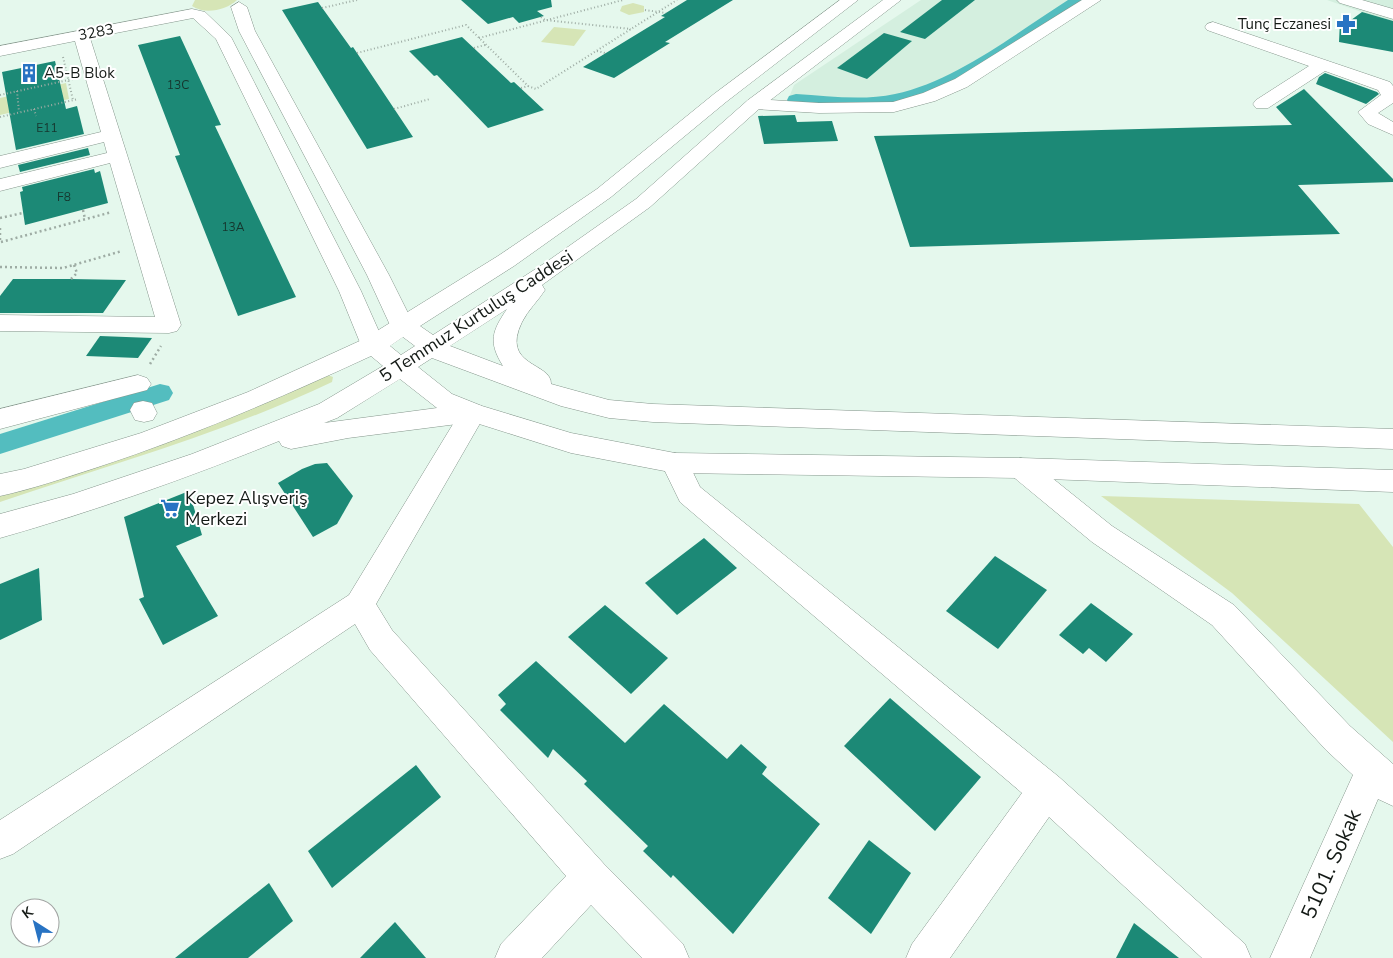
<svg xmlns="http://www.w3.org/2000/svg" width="1393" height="958" viewBox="0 0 1393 958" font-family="'Nunito Sans',sans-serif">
	<rect width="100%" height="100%" fill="#e5f8ed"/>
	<g fill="#d4efdf">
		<polygon points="921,0 1089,0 947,82 898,101 788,100 794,85"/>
		<polygon points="1327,0 1393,0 1393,23"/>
	</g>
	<g fill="#d6e5b6">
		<path d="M195 0H237C227 10 204 15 192 6Z"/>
		<polygon points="633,3 644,6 644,12 629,15 620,11 622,6"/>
		<polygon points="554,27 586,30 574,46 541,42"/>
		<polygon points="66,83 69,99 0,115 0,98"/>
		<path d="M325 374 333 377 332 382C225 433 112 464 0 502V490Z"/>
		<polygon points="1101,496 1359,504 1393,547 1393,742 1232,593"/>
	</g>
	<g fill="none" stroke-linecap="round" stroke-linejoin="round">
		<g fill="#53bdbf" fill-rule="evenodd">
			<path d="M1068 0H1087C1079 12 1050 26 1037 35 991 66 941 101 884 107 855 111 825 107 796 106L789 104 787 100 789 96 796 94C828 96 863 101 895 94 956 81 1016 33 1068 0Z"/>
			<polygon points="160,384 169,386 173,393 169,400 0,454 0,434"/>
		</g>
	</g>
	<g fill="#1c8976">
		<polygon points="461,0 551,0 552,7 537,11 544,16 519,23 513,17 488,24"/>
		<polygon points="687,0 733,0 665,42 670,43 614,78 583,67 665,17 661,16"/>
		<polygon points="942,0 975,0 925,39 900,32"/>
		<polygon points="318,2 351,48 353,47 413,137 367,149 282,10"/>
		<polygon points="1362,12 1393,21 1393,52 1339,42 1340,21 1347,23"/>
		<polygon points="884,33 912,41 867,79 837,68"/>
		<polygon points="180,36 221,125 215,126 296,297 238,316 175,156 180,155 138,45"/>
		<polygon points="462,37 511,83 514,82 544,110 488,128 437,75 434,76 409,51"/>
		<polygon points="55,61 66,109 77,106 84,134 16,150 2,72"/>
		<polygon points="1325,73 1377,92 1379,94 1366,104 1316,84 1319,77"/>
		<polygon points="1304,89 1393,179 1393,182 1298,185 1340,234 910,247 874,136 1292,125 1276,107"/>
		<polygon points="795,115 797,122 832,121 838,141 764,144 758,116"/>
		<polygon points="88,148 90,155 20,172 18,165"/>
		<polygon points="94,169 95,173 100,171 108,203 25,225 20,192 23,191 22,187"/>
		<polygon points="13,279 71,279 126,280 103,313 0,313 0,296"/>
		<polygon points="100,336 152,338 138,358 86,356"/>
		<polygon points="327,463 353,496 337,524 313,537 278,483 302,469 315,464"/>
		<polygon points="189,491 202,535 176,546 218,616 163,645 139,599 144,597 124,517"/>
		<polygon points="704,538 737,568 677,615 645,583"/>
		<polygon points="995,556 1047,590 998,649 946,611"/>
		<polygon points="39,568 42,620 0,640 0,584"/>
		<polygon points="1091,603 1133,634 1106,662 1089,648 1083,654 1059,635"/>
		<polygon points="605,605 668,658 631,694 568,637"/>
		<polygon points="536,661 625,743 664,704 727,759 741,744 767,767 762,774 820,824 733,934 673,875 671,878 643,851 648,846 584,784 587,781 553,749 548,758 500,710 506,704 498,695"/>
		<polygon points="890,698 981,777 935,831 844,746"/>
		<polygon points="416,765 441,797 332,888 308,851"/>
		<polygon points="869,840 911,873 871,934 828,898"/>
		<polygon points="269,883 293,921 248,958 175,958"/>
		<polygon points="395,922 426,958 360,958"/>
		<polygon points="1134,923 1179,958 1116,958"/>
	</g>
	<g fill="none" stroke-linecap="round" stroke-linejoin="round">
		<g stroke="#85968c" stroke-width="1">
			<g id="minor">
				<polygon points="1082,0 1101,0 967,87 935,101 894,112 819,113 754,109 748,108 745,104 748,100 754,99 819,103 893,102 923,93 955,79"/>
				<polygon points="1337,0 1362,0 1393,9 1393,19 1340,3"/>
				<polygon points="239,2 247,7 255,31 389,275 414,325 410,331 402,333 394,331 390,325 367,275 239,31 231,7"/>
				<polygon points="192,9 205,12 231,37 361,291 385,345 382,351 373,353 364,351 361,345 339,291 216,39 193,18 90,38 181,325 177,331 169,333 0,331 0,315 155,317 110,163 0,191 0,179 107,153 104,142 0,168 0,156 101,132 75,41 0,56 0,46"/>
				<polygon points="1213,22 1390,82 1393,86 1393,103 1378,113 1393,122 1393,135 1368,124 1358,112 1381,95 1378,90 1325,71 1268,108 1256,108 1253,104 1256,100 1309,66 1207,30 1205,27 1207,24"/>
				<polygon points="138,375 147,378 151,384 147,390 0,429 0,409"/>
				<polygon points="143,401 152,403 157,413 153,420 144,422 135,420 130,410 134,403"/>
				<polygon points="473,404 482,406 486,413 376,604 392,630 604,864 683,944 689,958 642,958 591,905 542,958 495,958 501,944 566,876 370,650 355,624 13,854 0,859 0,820 349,595 464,406"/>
				<polygon points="675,453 685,456 700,487 1059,777 1245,944 1251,958 1202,958 1049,817 950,958 906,958 912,944 1022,793 680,502 661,463 665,456"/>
				<polygon points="1021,458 1031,461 1112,526 1234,605 1350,726 1393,764 1393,806 1378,799 1310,958 1270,958 1353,775 1326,750 1212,625 1092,542 1011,475 1007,468 1011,461"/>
			</g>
		</g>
		<g stroke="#85968c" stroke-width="1">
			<path id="major" d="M840 0H858L726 102 611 197 514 266 420 326 433 335 545 263 636 199 748 100 883 0H901L760 108 650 207 542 285 545 290C538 301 528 310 522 322 500 367 552 362 551 384L609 400 653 404 1393 429V449L653 422 609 418 561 406 432 358 418 367 452 394 482 406 571 433 675 453 1021 458 1393 470V492L1021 478 675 473 571 453 473 422 348 438 291 449 282 446 279 441C187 478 95 511 0 538V514L73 494 192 454 319 404 383 366 371 356C280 398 190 437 95 468 64 478 32 489 0 496V474L24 469 141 433 248 392 364 339 498 256 597 189 714 94ZM507 309C492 331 488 342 503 366L450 346ZM403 337 415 346 401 355 390 346ZM400 379 437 408 324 423 337 418Z"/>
		</g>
		<g stroke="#9eaca4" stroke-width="2" stroke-dasharray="1 2.5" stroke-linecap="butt">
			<polyline points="322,8 357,0"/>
			<polyline points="645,10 666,13"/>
			<polyline points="541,17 545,20 631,29"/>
			<polyline points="479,38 623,0"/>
			<polyline points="474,48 485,45"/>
			<polyline points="597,51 605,53"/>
			<polyline points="357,53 466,25 528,86 536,89 677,0"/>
			<polyline points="63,57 73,100"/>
			<polyline points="521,88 528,86"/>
			<polyline points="17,91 19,112"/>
			<polyline points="0,95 73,79"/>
			<polyline points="34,109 36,116"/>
			<polyline points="394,109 430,99"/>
			<polyline points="0,117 78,99"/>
		</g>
		<g stroke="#9eaca4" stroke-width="2.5" stroke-dasharray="2 3" stroke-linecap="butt">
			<polyline points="83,210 85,219"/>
			<polyline points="0,218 23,213"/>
			<polyline points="0,228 0,243"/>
			<polyline points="1,242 112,212"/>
			<polyline points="0,267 63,268 122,251"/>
			<polyline points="71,279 77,273 74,265"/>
			<polyline points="150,364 161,346"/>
		</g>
		<use href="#minor" fill="#fff" fill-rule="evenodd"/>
		<use href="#major" fill="#fff" fill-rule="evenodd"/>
	</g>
	<defs>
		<g id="pharmacy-bare" transform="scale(1.5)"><path d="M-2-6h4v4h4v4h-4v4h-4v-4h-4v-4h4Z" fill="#2873c3" stroke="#fff" stroke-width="2.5" paint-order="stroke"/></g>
		<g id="building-bare" transform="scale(1.5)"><path d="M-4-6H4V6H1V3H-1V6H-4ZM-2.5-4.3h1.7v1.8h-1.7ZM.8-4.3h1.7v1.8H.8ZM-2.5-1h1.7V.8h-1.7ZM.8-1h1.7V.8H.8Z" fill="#2873c3" stroke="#fff" stroke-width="2.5" paint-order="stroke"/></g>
		<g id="supermarket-bare" transform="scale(1.5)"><path d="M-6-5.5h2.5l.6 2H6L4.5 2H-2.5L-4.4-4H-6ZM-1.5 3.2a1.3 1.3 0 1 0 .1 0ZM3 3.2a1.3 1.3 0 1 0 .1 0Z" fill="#2873c3" stroke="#fff" stroke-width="2.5" paint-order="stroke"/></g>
	</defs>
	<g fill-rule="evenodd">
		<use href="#pharmacy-bare" x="1346" y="24"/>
		<use href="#building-bare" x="29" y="73"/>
		<use href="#supermarket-bare" x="170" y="508"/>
	</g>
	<g text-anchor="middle" stroke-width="4" stroke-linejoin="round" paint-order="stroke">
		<g font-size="12" fill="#16362e">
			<text x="178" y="89">13C</text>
			<text x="47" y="132">E11</text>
			<text x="64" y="201">F8</text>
			<text x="233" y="231">13A</text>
		</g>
		<g font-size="15" fill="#141a16" stroke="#fff" text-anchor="end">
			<text x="1331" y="29">Tunç Eczanesi</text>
			<text x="44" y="78" text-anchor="start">A5-B Blok</text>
		</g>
		<g font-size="15" fill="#141a16" stroke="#fff">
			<text transform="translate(96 32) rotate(-11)" y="5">3283</text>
		</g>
		<g font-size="18" fill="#141a16" stroke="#fff">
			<text transform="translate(476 316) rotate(-33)" y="6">5 Temmuz Kurtuluş Caddesi</text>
		</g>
		<g font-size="18" fill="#141a16" stroke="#fff" text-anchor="start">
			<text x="185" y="504">Kepez Alışveriş<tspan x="185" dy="21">Merkezi</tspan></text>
		</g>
		<g font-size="21" fill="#141a16" stroke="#fff">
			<text transform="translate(1331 864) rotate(-66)" y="7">5101. Sokak</text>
		</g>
	</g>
	<g transform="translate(35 923) rotate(324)"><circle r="24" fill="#ffffff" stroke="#a1a3a2"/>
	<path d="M0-4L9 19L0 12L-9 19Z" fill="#2873c3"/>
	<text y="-8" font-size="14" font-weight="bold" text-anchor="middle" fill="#141a16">K</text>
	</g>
</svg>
